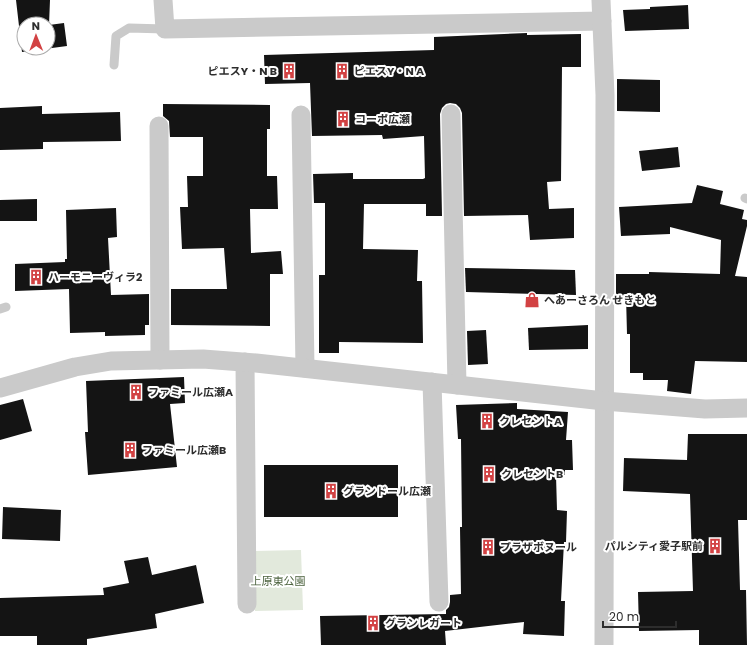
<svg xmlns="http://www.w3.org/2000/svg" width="747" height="645" viewBox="0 0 747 645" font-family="Poppins,'Noto Sans JP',sans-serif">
	<rect width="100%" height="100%" fill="#fff"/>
	<polygon fill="#e2e9dc" points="301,550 303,610 255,611 253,551"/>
	<g fill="#141414" fill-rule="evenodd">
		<path d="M16 0H50L49 25 64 23 67 46 22 52ZM24 24H48V48H24Z"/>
		<polygon points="688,5 689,29 625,31 623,10 650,9 650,7"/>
		<polygon points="527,33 527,35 581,34 581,67 562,67 561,181 547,182 549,209 574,208 574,238 530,240 528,215 464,216 462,113 460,108 456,104 450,103 446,104 442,108 440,114 442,216 426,216 426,204 364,204 363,249 418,250 417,281 422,281 423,343 339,342 339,353 319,353 319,275 325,275 325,203 314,203 313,174 353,173 353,179 423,179 425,178 424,136 383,139 382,135 312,136 310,83 265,84 264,55 434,50 434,37"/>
		<polygon points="617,79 660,80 660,112 617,111"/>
		<polygon points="163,104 270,105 270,129 267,129 267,176 277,176 278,209 250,209 251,253 281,251 283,274 270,274 270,326 171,325 171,289 227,289 224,248 182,249 180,207 188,207 187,176 203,176 203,137 170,137 169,121 163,116"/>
		<polygon points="42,106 42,114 120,112 121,141 43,142 43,149 0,150 0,108"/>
		<polygon points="678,147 680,167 642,171 639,151"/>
		<polygon points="697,185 723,191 720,204 744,210 742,219 747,220 747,226 735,276 747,277 747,362 695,361 691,394 667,391 668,380 643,380 643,373 630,373 630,334 627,334 626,296 616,295 616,274 649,274 649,272 720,274 721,240 670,227 670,234 621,236 619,207 692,203"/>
		<polygon points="37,199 37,221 0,221 0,200"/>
		<polygon points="116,208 117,237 108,238 111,295 149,294 149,325 145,325 145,335 105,336 105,332 70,333 69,289 15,291 15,264 65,262 65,259 67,259 66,210"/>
		<polygon points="465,268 575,270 576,295 466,292"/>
		<polygon points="588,325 588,349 529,350 528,328"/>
		<polygon points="486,330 488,364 468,365 467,331"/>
		<polygon points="184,377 185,403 170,404 177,467 88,475 85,432 88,432 86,381"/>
		<polygon points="23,399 32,431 0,440 0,405"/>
		<polygon points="517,403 517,409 568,412 566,440 572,440 573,470 565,470 565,475 556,475 557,510 567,511 566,542 564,542 561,601 565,601 564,636 523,634 524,622 445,631 446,645 321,645 320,616 446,614 446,610 449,607 450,602 450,595 461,594 460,527 462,527 461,439 458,439 456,405"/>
		<polygon points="688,434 747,434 747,520 738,520 740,590 746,590 747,645 699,645 699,630 639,631 638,592 693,591 690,494 623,491 624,458 687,460"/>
		<rect x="264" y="465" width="134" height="52"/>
		<polygon points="3,507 61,510 60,541 2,539"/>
		<polygon points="148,557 152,575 196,565 204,603 155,614 157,628 87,639 87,645 37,645 37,636 0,636 0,598 104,595 103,588 129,583 124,561"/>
	</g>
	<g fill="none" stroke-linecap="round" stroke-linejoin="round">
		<g stroke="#cacaca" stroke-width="9">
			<polyline points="114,65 116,36 129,28 165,29"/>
			<polyline points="745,198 747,199"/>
			<polyline points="0,309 6,307"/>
		</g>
		<g stroke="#cacaca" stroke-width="19">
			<polyline points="163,0 165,29 602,21"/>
			<polyline points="601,0 605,95 604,645"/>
			<polyline points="451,114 457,385"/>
			<polyline points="301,115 305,368"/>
			<polyline points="159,126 160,360"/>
			<polyline points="245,362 247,604"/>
			<polyline points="432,382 439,602"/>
			<polyline points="0,388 75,367 111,361 203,359 256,363 604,401 705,409 747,408"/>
		</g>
	</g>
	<defs>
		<g id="building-bare" transform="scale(1.2)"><path d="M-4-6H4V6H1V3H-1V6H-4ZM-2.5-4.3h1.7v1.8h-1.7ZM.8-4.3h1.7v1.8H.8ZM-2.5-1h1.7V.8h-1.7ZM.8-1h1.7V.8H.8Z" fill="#d24243" stroke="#fff" stroke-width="2.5" paint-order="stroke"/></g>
		<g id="shop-bare" transform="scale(1.2)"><path d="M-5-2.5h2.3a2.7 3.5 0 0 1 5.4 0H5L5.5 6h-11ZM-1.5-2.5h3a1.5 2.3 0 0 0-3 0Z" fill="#d24243" stroke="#fff" stroke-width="2.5" paint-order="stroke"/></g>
	</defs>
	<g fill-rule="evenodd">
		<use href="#building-bare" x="289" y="71"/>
		<use href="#building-bare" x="342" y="71"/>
		<use href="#building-bare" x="343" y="119"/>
		<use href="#building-bare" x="36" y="277"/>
		<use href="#shop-bare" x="532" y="300"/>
		<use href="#building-bare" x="136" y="392"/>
		<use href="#building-bare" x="487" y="421"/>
		<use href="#building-bare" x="130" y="450"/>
		<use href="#building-bare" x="489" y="474"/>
		<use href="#building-bare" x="331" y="491"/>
		<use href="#building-bare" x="715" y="546"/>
		<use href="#building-bare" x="488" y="547"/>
		<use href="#building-bare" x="373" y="623"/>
	</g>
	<g text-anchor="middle" stroke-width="4" stroke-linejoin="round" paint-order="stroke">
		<g font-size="11" font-weight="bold" fill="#2d2d2d" stroke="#fff" text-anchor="start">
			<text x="277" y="75" text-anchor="end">ピエスY・N B</text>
			<text x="354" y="75">ピエスY・N A</text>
			<text x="355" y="123">コーポ広瀬</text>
			<text x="48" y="281">ハーモニーヴィラ2</text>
			<text x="544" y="304">へあーさろん せきもと</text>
			<text x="148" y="396">ファミール広瀬A</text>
			<text x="499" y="425">クレセントA</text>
			<text x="142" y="454">ファミール広瀬B</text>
			<text x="501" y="478">クレセントB</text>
			<text x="343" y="495">グランドール広瀬</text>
			<text x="703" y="550" text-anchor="end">パルシティ愛子駅前</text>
			<text x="500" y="551">プラザボヌール</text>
			<text x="385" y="627">グランレガート</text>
		</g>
		<g font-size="11" fill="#4e6440" stroke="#fff">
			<text x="278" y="585">上原東公園</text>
		</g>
	</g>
	<g transform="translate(36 36) rotate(359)"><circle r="19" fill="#ffffff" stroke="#ababab"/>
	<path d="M0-3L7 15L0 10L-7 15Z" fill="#d24243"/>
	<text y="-6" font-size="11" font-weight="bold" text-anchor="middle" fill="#2d2d2d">N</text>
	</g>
	<path d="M603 621v6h73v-6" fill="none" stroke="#2d2d2d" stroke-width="2"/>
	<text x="609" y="621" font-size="12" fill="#2d2d2d" stroke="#ffffff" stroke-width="3" paint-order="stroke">20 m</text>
</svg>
